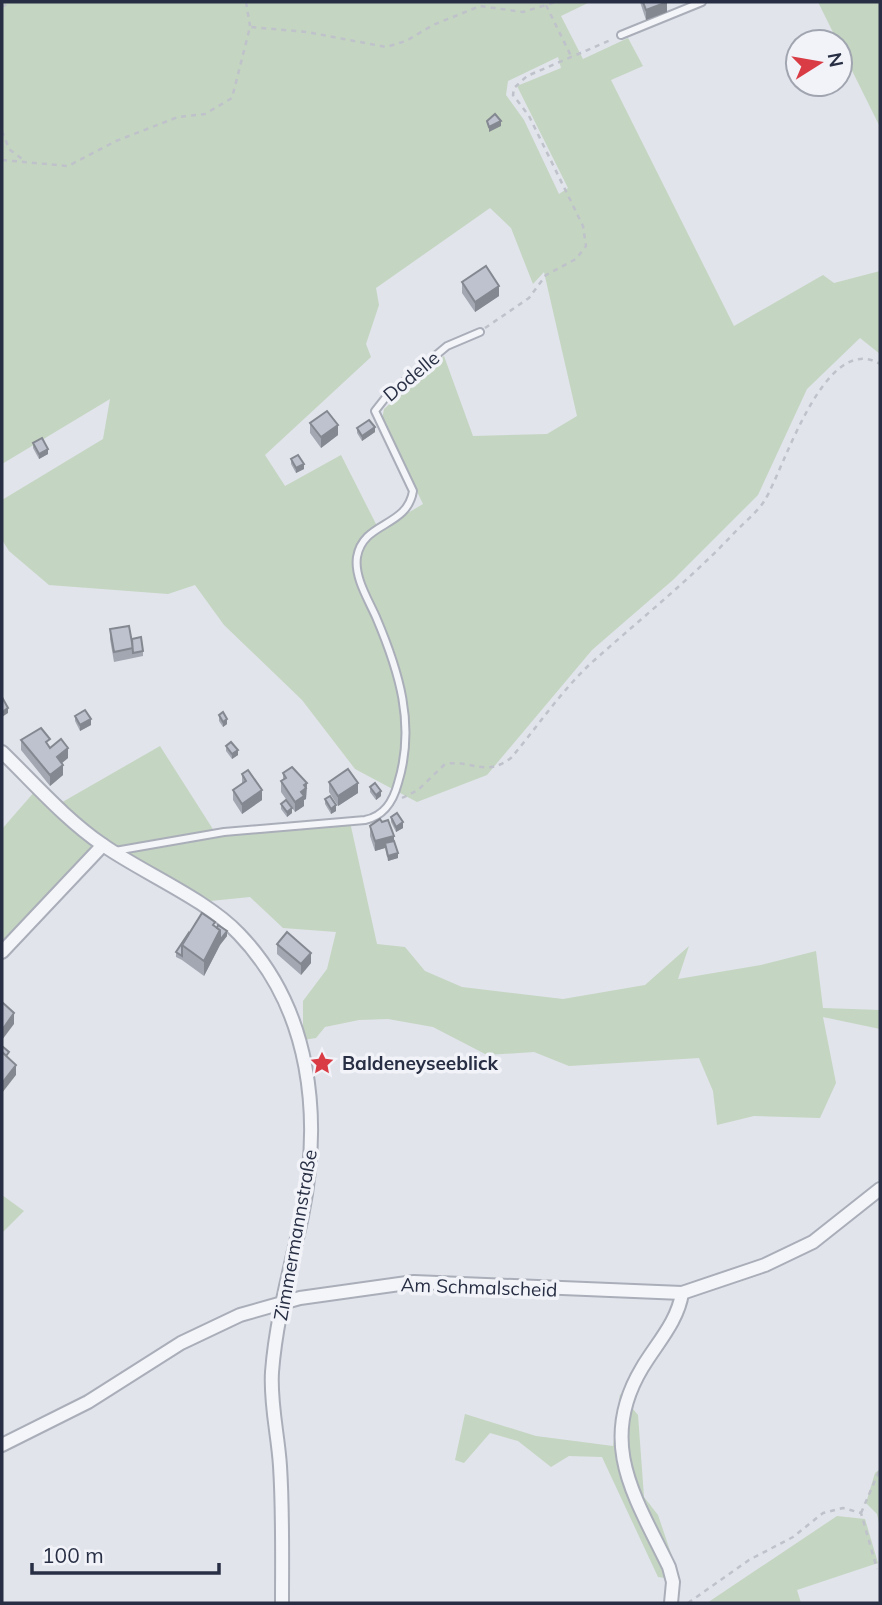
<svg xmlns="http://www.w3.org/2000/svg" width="882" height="1605" viewBox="0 0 882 1605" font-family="Mulish,sans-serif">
	<rect width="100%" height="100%" fill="#e1e4eb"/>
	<g fill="#c4d5c1" fill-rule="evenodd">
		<path d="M2 2H590L561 16 583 59 628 38 643 66 611 80 734 326 823 275 834 283 880 271V354L860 338 807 389 758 495 674 579 592 650 487 775 417 802 355 769 302 700 224 625 195 585 168 594 49 585 9 551 2 540V500L103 439 110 399 2 464ZM558 57 561 68 517 86 568 188 559 194 524 120 506 95 508 81ZM490 208 511 228 533 284 544 272 577 416 547 434 473 436 444 356 384 409 382 420 423 504 379 530 341 455 285 486 265 455 371 357 366 344 379 305 376 288Z"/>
		<polygon points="818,2 880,2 880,127"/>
		<polygon points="160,746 216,834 350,822 377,944 405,947 425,971 462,987 563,999 645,985 689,946 678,979 761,965 816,951 823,1008 880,1010 880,1029 823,1017 836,1083 820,1118 754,1116 717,1125 713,1091 699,1058 569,1066 534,1052 487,1055 433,1027 388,1019 359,1020 325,1027 316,1038 303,1040 303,1001 327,969 336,932 283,928 250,897 210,901 204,907 126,856 59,804"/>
		<polygon points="36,790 100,847 2,951 2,829"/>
		<polygon points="2,1195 24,1211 2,1233"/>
		<polygon points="620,1394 638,1415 644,1497 658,1515 680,1580 658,1577 602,1457 569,1456 551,1467 518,1441 490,1433 464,1463 455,1460 465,1414 536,1436 613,1446"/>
		<polygon points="880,1469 880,1527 877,1514 866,1503 875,1473"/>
		<polygon points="837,1516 865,1519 878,1563 797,1590 801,1603 707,1603"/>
	</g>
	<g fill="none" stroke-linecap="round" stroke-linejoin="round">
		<g stroke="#aaaeb9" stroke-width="10">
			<g id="lane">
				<polyline points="621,35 702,2"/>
				<path d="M115 851 224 832 365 820C384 816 393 802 398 783 416 725 399 671 376 617 368 599 354 577 357 557 363 521 407 528 413 491L375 411 386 397 447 346 480 332"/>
			</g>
		</g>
		<g stroke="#aaaeb9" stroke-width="16">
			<g id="street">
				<path d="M2 752C34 783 65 819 103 845 143 873 206 899 239 934 312 1010 322 1118 302 1216 291 1267 276 1319 272 1372 270 1404 278 1434 280 1466 283 1512 282 1557 282 1603"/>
				<polyline points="2,952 103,845"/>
				<polyline points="2,1445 88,1402 181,1343 240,1315 300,1298 414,1282 682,1293 765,1265 813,1242 880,1189"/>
				<path d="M671 1603 673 1582 669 1567C635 1497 597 1443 642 1368 657 1343 678 1321 682 1293"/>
			</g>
		</g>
		<g stroke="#bfc2ca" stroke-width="2.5" stroke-dasharray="5 5" stroke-linecap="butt">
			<polyline points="246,2 250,26"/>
			<polyline points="546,5 572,58"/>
			<polyline points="2,7 10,2"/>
			<polyline points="2,131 9,149 22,159"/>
			<polyline points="2,160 68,166 116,141 178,117 205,114 232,98 250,27 307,32 386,47 406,41 433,25 480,6 523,12 556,2"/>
			<polyline points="485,328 529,298 546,275 576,259 586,246 583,226 529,116 513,95 514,88 527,76 613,39"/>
			<path d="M402 798 418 790 445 764C472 759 484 778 511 758 539 725 565 685 598 657 644 616 693 577 736 531 746 521 758 511 765 500 785 466 825 331 880 364"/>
			<polyline points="861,1513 880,1469"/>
			<polyline points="688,1603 749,1560 793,1537 823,1513 843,1508 861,1513 877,1569"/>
		</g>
		<use href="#lane" stroke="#f4f5f9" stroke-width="6"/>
		<use href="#street" stroke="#f4f5f9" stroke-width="12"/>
	</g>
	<g fill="#a3a7b1">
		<polygon points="640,2 666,2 667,12 646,20"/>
		<polygon points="462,282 499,296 475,312 462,293"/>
		<polygon points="310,423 338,435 321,448 310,433"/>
		<polygon points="357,428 375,432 362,441 357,433"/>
		<polygon points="33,443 48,454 39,459 33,448"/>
		<polygon points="291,459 304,469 296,473 291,464"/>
		<polygon points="110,629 132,639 143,651 143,656 114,662 110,639"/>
		<polygon points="219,715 227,724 223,727 219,721"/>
		<polygon points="75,716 91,725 80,731 75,721"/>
		<polygon points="21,740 50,747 68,758 62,763 63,775 50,786 21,750"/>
		<polygon points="226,746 238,755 232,759 226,751"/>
		<polygon points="283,773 307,783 306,799 304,800 304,806 295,812 281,792 281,781 283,780"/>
		<polygon points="242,774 262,800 242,814 233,800 233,790 242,784"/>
		<polygon points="329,782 358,793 338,806 329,792"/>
		<polygon points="370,787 381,796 376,800 370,792"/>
		<polygon points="325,799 336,811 331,814 325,804"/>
		<polygon points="281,804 292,813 287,817 281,809"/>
		<polygon points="391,817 403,828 396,832 391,822"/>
		<polygon points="382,822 394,841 398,858 388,861 385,848 375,851 370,836 370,826"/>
		<polygon points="215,927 227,936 220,945 204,976 182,960 176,957 176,952 188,934"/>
		<polygon points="277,944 311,963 301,975 277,954"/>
	</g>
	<g fill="#848890">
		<polygon points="667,2 667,12 646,20 646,10"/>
		<polygon points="501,121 501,126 489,132 489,127"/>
		<polygon points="499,286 499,296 475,312 475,302"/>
		<polygon points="338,425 338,435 321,448 321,437"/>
		<polygon points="375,427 375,432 362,441 362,436"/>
		<polygon points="48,449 48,454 39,459 39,454"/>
		<polygon points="304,464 304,469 296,473 296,468"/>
		<polygon points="8,708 8,713 2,717 2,712"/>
		<polygon points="91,719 91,725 80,731 80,725"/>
		<polygon points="227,719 227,724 223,727 223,722"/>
		<polygon points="68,748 68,758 57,767 57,757"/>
		<polygon points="238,750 238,755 232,759 232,754"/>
		<polygon points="63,765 63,775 50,786 50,775"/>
		<polygon points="307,783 306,799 304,800 304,806 295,812 295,802 304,785"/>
		<polygon points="358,783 358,793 338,806 338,796"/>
		<polygon points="262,790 262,800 242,814 242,804"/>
		<polygon points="381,791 381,796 376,800 376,795"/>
		<polygon points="336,805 336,811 331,814 331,809"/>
		<polygon points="292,808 292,813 287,817 287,812"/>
		<polygon points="403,822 403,828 396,832 396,827"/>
		<polygon points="394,836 394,846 385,843 385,848 375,851 375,841"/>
		<polygon points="398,853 398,858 388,861 388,856"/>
		<polygon points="220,930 220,945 204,976 204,961"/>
		<polygon points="227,931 227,936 220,945 220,940"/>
		<polygon points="311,953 311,963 301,975 301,964"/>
		<polygon points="14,1013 14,1024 2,1040 2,1030"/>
		<polygon points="16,1065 16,1075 2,1093 2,1083"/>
	</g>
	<g fill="#bdc2ce" stroke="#848890" stroke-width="2">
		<polygon points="643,2 667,2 646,10"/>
		<polygon points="495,114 501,121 489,127 487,121"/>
		<polygon points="486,266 499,286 475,302 462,282"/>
		<polygon points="327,411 338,425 321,437 310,423"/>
		<polygon points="369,420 375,427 362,436 357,428"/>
		<polygon points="42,438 48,449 39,454 33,443"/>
		<polygon points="298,455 304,464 296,468 291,459"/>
		<polygon points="129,626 133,648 114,652 110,629"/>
		<polygon points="141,637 143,651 133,653 132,639"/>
		<polygon points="3,699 8,708 2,712 2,700"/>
		<polygon points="85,710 91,719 80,725 75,716"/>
		<polygon points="223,712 227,719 223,722 219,715"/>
		<polygon points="41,728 50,739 46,742 50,748 61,739 68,748 57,757 63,765 50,775 21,740"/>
		<polygon points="231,742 238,750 232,754 226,746"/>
		<polygon points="292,767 307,783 304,785 306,788 301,792 304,796 295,802 281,781 286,778 283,773"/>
		<polygon points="348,769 358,783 338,796 329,782"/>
		<polygon points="248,770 262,790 242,804 233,790 246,781 242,774"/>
		<polygon points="375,783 381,791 376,795 370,787"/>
		<polygon points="330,796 336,805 331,809 325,799"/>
		<polygon points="286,800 292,808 287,812 281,804"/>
		<polygon points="397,813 403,822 396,827 391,817"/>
		<polygon points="380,819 382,822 388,820 394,836 375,841 370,826"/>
		<polygon points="394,841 398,853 388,856 385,843"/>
		<polygon points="202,913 215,922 213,925 220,930 204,961 182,945"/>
		<polygon points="218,925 227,931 220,940 220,930 217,928"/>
		<polygon points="287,932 311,953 301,964 277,944"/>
		<polygon points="188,934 188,935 182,945 182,956 176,952"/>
		<polygon points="2,1002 14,1013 2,1030"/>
		<polygon points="2,1046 9,1052 6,1056 3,1053 2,1054"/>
		<polygon points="3,1053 16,1065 2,1083 2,1054"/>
	</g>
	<defs>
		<g id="sight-bare" transform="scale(1.89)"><path d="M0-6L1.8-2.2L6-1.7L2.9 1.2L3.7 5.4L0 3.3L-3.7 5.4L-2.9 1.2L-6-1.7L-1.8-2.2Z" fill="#da3c45" stroke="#f1f3f8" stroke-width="2.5" paint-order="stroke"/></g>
	</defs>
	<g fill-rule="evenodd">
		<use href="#sight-bare" x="322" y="1063"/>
	</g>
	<g text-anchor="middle" stroke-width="7" stroke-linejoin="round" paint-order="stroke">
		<g font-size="19" fill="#282f44" stroke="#f1f3f8">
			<text transform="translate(411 376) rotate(-40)" y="7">Dodelle</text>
			<text transform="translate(295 1235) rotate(-80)" y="7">Zimmermannstraße</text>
			<text transform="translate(479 1287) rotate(2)" y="7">Am Schmalscheid</text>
		</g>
		<g font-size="19" font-weight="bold" fill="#282f44" stroke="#f1f3f8" text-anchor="start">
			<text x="342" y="1070">Baldeneyseeblick</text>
		</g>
	</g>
	<rect width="882" height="1605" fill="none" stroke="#282f44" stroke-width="7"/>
	<g transform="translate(819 63) rotate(79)"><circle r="33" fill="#f1f3f8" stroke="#a1a5b0" stroke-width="2"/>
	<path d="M0-5L12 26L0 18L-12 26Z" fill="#da3c45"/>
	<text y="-10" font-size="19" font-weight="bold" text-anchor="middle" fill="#282f44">N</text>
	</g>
	<path d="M32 1563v10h187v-10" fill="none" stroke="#282f44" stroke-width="3.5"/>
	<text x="42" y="1563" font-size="21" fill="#282f44" stroke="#f1f3f8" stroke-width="5" paint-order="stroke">100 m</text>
</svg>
